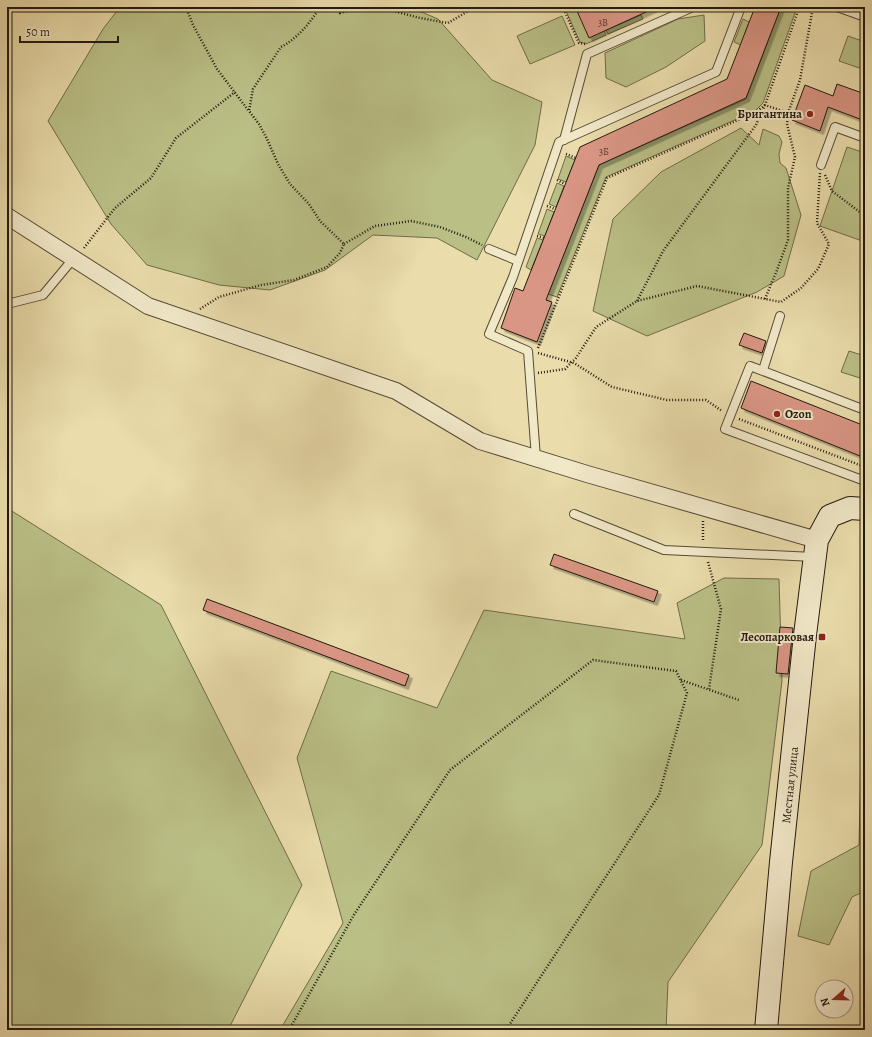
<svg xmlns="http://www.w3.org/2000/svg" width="872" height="1037" viewBox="0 0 872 1037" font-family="Alegreya,serif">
	<defs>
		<filter id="shadow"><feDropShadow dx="3.5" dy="3.5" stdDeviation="0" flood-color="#0004"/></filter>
	</defs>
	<rect width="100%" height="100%" fill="#eadcab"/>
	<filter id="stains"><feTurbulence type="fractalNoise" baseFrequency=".005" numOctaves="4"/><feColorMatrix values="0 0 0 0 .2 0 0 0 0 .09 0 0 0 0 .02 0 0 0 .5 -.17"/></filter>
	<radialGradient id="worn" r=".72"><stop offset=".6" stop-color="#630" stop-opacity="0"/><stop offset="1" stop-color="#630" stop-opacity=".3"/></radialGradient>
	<g fill="#babf86" stroke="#6e6c4a">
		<polygon points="120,7 410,7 438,19 492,80 542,102 535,145 477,260 437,238 373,235 325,270 270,290 219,285 147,265 111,224 48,121 103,29"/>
		<polygon points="574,7 586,7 577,11 604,31 606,35 586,44 580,42 566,11"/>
		<polygon points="781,7 786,7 796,10 763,103 755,111 606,177 557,297 548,294 599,165 746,99"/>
		<polygon points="641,15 643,19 608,34 606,30"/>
		<polygon points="704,15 705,41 666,67 626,87 606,78 605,53 678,19"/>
		<polygon points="562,16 575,45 530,64 517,36"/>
		<polygon points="743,19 749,22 741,45 734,42"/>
		<polygon points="848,36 865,42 865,70 839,61"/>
		<polygon points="741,128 759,145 763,129 779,136 782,142 779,154 780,163 786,168 801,215 784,276 757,292 647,336 593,311 613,219 661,172"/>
		<polygon points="847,147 865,153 865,242 820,226"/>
		<polygon points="566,156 575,160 566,182 558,179"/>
		<polygon points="557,183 564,186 556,207 549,204"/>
		<polygon points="547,209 554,212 545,236 538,234"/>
		<polygon points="537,238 543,240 531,270 526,267"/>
		<polygon points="849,351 865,356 865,365 860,378 841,372"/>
		<polygon points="7,508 161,605 302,885 228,1030 7,1030"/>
		<polygon points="724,578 779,579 782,681 762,845 668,982 666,1030 280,1030 343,923 297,758 331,671 437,708 484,610 685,639 677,603"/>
		<polygon points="865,747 865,891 852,897 829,945 798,936 811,871 859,845 861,755"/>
	</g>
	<g fill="#da9685" stroke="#23190f" filter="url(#shadow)">
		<polygon points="586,7 657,7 589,38 577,11"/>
		<polygon points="755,7 781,7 746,98 599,165 546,300 552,302 537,342 501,328 515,288 523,291 580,147 727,79"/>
		<polygon points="837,84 865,94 865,121 828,107 820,131 792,120 805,85 833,96"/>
		<polygon points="744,333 766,341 762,353 739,345"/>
		<polygon points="751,381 865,426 865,458 741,408"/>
		<polygon points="554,554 658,591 654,602 550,565"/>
		<polygon points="207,599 409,675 405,686 203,610"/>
		<polygon points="780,627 793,628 788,674 776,673"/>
	</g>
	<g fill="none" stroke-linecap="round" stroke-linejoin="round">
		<g stroke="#554a36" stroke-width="10">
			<g id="lane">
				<polyline points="488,7 489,7"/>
				<polyline points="837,7 865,17"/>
				<polyline points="564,140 587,54 693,7"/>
				<polyline points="821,165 835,127 865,138"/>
				<polyline points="489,249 518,261"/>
				<polyline points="7,304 43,295 73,259"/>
				<polyline points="763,370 780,316"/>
				<polyline points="865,410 750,366 725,429 865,481"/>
				<polyline points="536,458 528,351 489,334 513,277 559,142 716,72 741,7"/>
				<polyline points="574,514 664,550 814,557"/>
			</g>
		</g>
		<g stroke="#554a36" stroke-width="18">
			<polyline id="street" points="7,216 148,306 396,391 480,441 587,474 817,540"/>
		</g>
		<g stroke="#23190f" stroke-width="24">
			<polyline id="secondary" points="766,1030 781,862 805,635 817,540 830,516 850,508 865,509"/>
		</g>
		<g stroke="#23190f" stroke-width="2.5" stroke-dasharray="1 2" stroke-linecap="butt">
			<polyline points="186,7 193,25 217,69 248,110"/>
			<polyline points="338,7 340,13 361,7"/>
			<polyline points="378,7 420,18 448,23 475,7"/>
			<polyline points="566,7 564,10 579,43 585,44"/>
			<polyline points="788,113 800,80 813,7"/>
			<polyline points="566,154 576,158"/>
			<polyline points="825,175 832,191 865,216"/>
			<polyline points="557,180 565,184"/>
			<polyline points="547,206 555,209"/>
			<polyline points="537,236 544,238"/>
			<polyline points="344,244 375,226 411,221 440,227 466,237 482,245"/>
			<polyline points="84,248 115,208 151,178 176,138 235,92"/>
			<polyline points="765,299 777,270 788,240 788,188 795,157 787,124 788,113 765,105 799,8 795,7"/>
			<polyline points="637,301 663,251 756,125 764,107"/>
			<path d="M200 309 219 297 261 285 294 280 327 267 340 253 344 244 320 221 309 204 290 184 278 164 267 139 259 124 249 111 253 89 281 47C298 38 310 23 320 7"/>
			<polyline points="538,348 607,178 756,112 765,105"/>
			<polyline points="538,353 574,363 612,387 667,400 706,400 722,411"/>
			<polyline points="538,373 565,369 576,358 596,327 637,301 697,286 781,302 801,288 818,269 829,244 817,223 820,173"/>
			<polyline points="739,419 865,467"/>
			<polyline points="703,521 703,542"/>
			<polyline points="708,562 721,609 709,689"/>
			<polyline points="681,680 739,700"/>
			<polyline points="289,1030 355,913 450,770 593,660 676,671 687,693 659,795 506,1030"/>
		</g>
		<use href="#lane" stroke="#f1e8c8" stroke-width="8"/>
		<use href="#street" stroke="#f1e8c8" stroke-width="16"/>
		<use href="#secondary" stroke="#f1e8c8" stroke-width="22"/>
	</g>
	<g fill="#8f2418" stroke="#f1e8c8" stroke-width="1.5">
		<circle cx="810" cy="114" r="4"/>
		<circle cx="777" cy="414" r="4"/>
		<rect x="818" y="633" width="8" height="8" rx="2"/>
	</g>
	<g text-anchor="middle" stroke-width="4" stroke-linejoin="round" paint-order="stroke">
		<g font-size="10" fill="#51382c">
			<text x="603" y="26">3В</text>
			<text x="604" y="155">3Б</text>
		</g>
		<g font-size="12" font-weight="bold" fill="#23190f" stroke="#f1e8c8" text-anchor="end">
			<text x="802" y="118">Бригантина</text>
			<text x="785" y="418" text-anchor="start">Ozon</text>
			<text x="814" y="641">Лесопарковая</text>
		</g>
		<g font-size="12" fill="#23190f" stroke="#f1e8c8">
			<text transform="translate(790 785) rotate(-84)" y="4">Местная улица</text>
		</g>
	</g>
	<rect width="872" height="1037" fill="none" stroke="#eadcab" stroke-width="24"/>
	<rect x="8" y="8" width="856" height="1021" fill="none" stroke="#23190f" stroke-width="2"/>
	<rect x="12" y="12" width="848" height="1013" fill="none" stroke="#23190f"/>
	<g transform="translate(834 999) rotate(250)"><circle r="19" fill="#f1e8c8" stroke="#9f957e"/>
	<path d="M0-3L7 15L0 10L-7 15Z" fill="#8f2418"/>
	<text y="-6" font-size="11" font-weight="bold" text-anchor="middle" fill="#23190f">N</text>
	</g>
	<path d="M20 36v6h98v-6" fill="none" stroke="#23190f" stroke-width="2"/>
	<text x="26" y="36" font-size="12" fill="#23190f" stroke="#f1e8c8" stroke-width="3" paint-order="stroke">50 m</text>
	<rect width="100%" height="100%" filter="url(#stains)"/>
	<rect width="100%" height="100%" fill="url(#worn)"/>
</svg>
